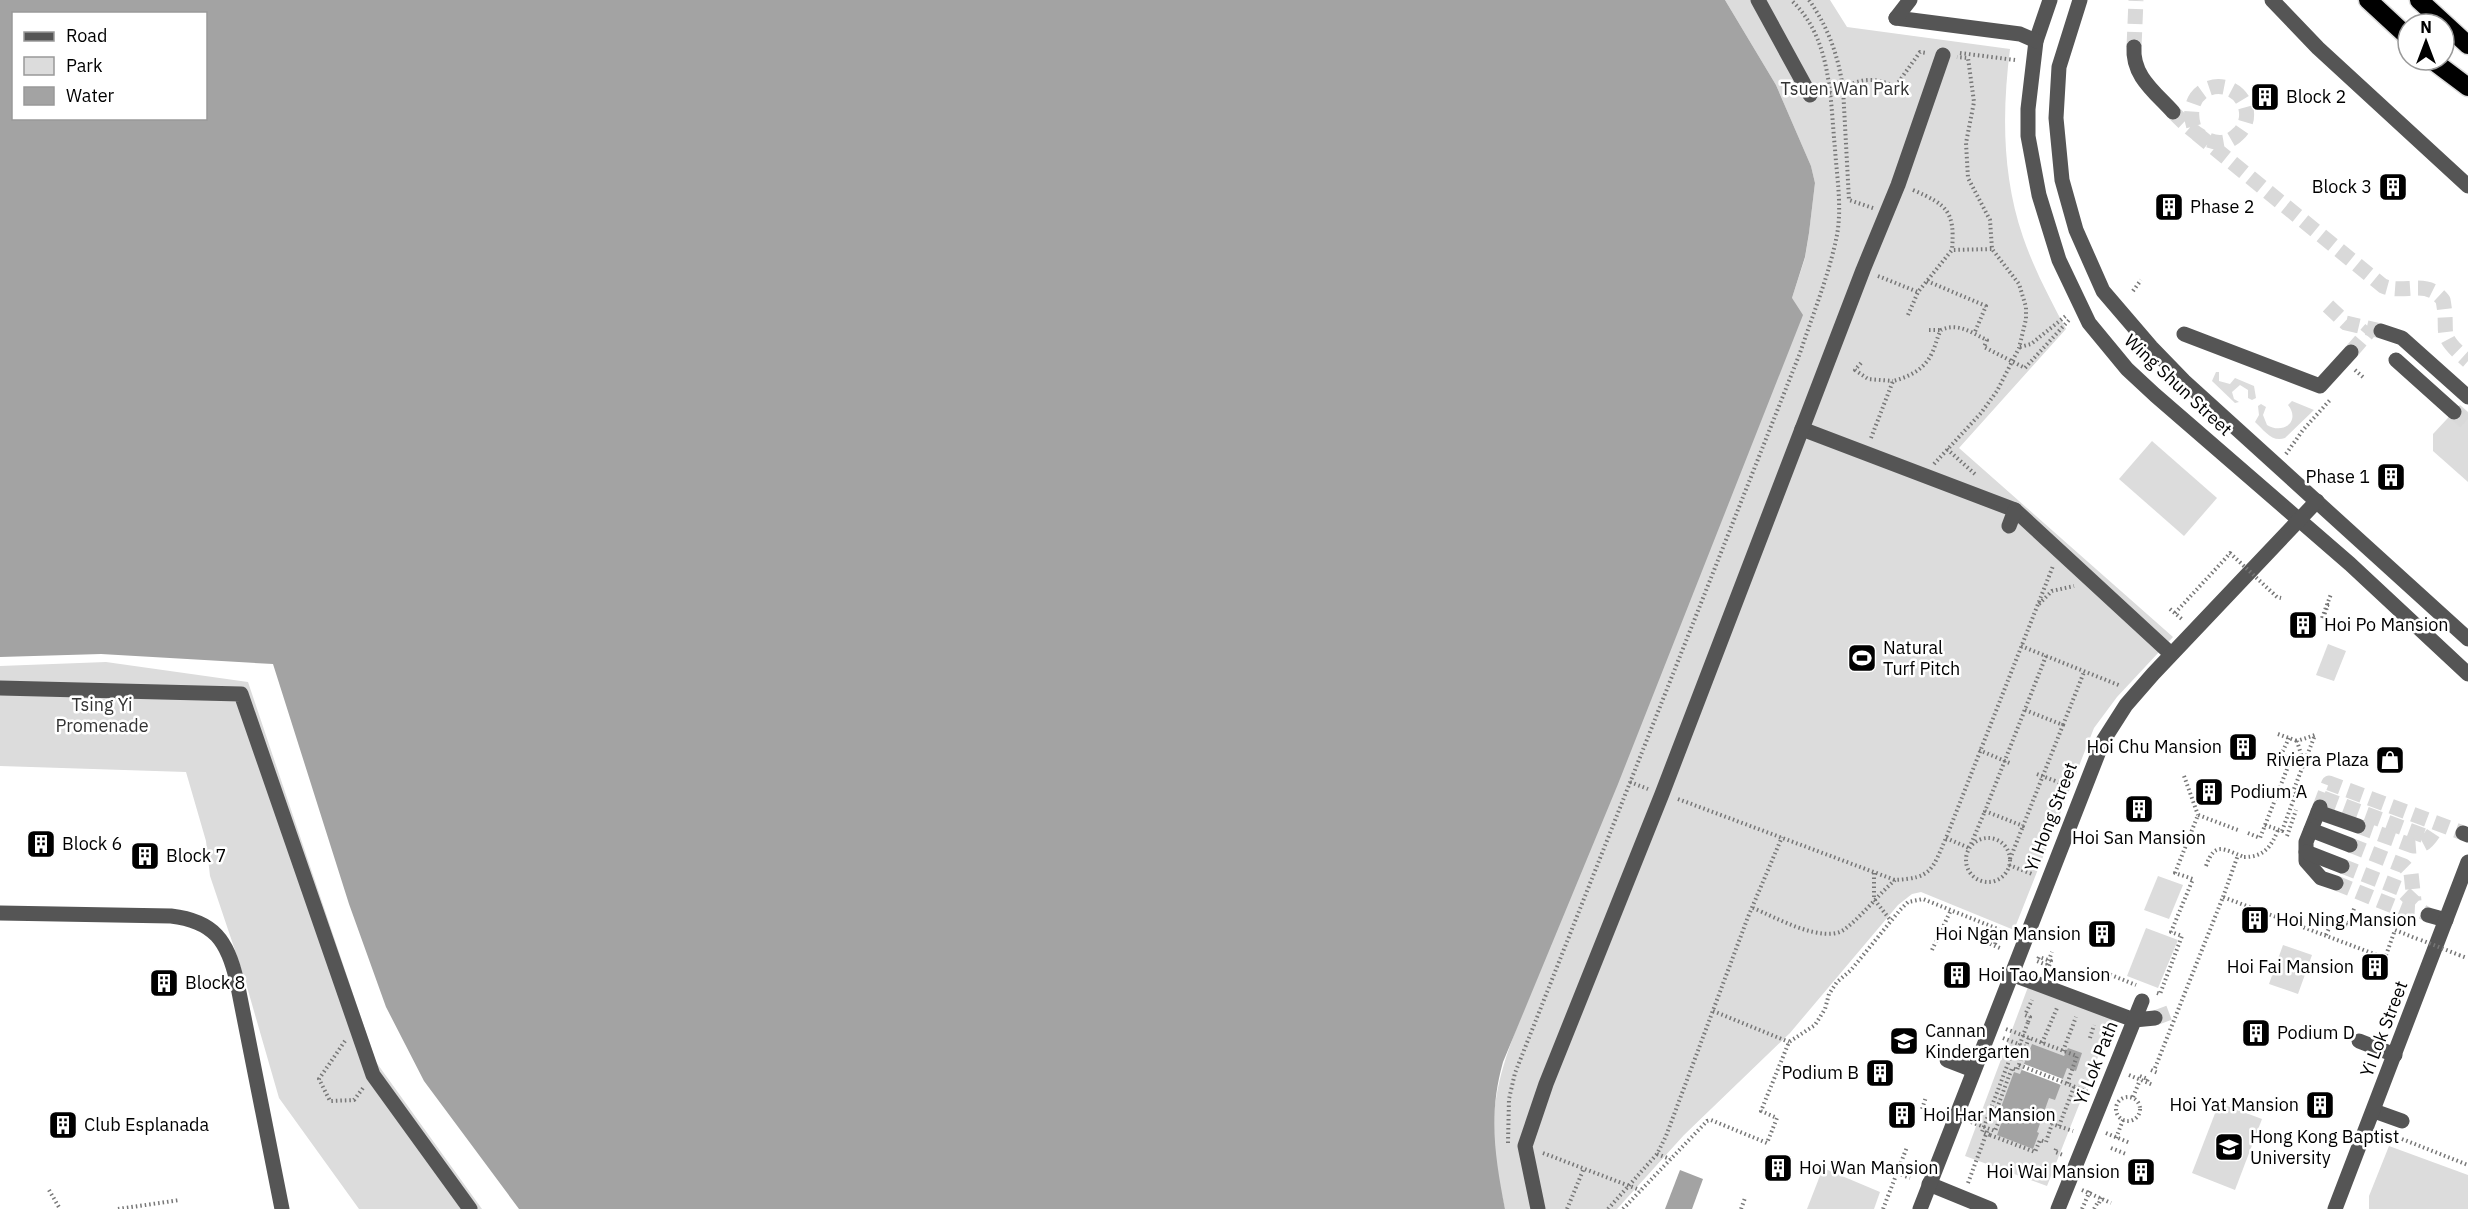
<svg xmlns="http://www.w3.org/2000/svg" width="2468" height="1209" viewBox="0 0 2468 1209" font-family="'IBM Plex Sans',sans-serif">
	<rect width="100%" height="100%" fill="#fff"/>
	<g fill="#dcdcdc">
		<path d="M1725 0H1830L1847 27 2010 49C2002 112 2002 176 2023 237 2034 269 2050 299 2066 329L1959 448 2173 637 2117 697 2094 728 2014 930 1921 892 1912 894 1898 905 1790 1033 1684 1135 1617 1209H1505C1501 1190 1495 1169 1494 1150 1489 1086 1513 1037 1536 981L1792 298 1805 258 1809 233 1815 183 1811 166 1776 85Z"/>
		<polygon points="2216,372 2219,372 2219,381 2230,384 2235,378 2254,386 2256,398 2252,400 2248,398 2248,390 2240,385 2232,392 2234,399 2239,402 2235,403 2212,381"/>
		<path d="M2292 401 2314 410 2285 438C2272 443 2264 430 2255 422L2259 415 2258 406 2261 404 2266 407 2263 415 2267 425C2283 435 2301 421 2288 405Z"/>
		<polygon points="2460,405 2468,412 2468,482 2433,451 2433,434"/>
		<polygon points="2152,441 2217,498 2184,536 2119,479"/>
		<polygon points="2328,644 2346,651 2334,681 2316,675"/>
		<polygon points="106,662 248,682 376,1062 482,1209 359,1209 279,1098 245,980 210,876 206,841 186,772 0,766 0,666"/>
		<polygon points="2158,876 2183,885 2169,919 2144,910"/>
		<polygon points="2146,928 2178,940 2158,988 2127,976"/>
		<polygon points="2283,945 2312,955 2298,994 2269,984"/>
		<polygon points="2028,987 2113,1019 2047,1186 1965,1156"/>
		<polygon points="2219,1103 2262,1119 2235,1190 2192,1173"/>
		<polygon points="2389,1146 2468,1175 2468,1209 2369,1209 2369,1196"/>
		<polygon points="1823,1168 1880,1192 1874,1209 1807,1209"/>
	</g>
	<g fill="#a3a3a3" fill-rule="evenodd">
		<path d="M0 0H1725L1776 85 1811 166 1815 183 1809 233 1805 257 1792 298 1803 315 1618 784 1503 1062C1488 1115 1495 1157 1505 1209H519L424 1081 386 1007 349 904 273 664 101 654 0 657ZM14 14H206V118H14Z"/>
		<polygon points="2032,1044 2064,1056 2068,1048 2082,1053 2076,1071 2067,1068 2055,1100 2049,1098 2037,1132 2039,1133 2033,1149 1997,1135 2005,1113 2000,1110 2014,1072 2020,1074"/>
		<polygon points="1680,1170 1703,1179 1692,1209 1665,1209"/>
	</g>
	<polygon fill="#fff" points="2024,1064 2063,1079 2061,1085 2022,1070"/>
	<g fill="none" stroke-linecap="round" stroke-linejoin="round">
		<g stroke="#d9d9d9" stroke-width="15" stroke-dasharray="15 8" stroke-linecap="butt">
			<polyline points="2134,47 2136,0"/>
			<path d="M2173 112C2189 128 2216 157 2238 134 2245 128 2248 118 2246 109 2237 71 2175 83 2196 133L2383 286C2405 295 2426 278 2443 300 2450 337 2435 332 2468 361"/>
			<polyline points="2328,306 2346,323 2381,331"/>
			<polyline points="2351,352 2371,329"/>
			<polyline points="2454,412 2468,424"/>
			<polyline points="2323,798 2430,838"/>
			<polyline points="2320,807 2329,783 2463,833"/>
			<path d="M2358 826 2413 846C2425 846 2428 841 2434 832"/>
			<polyline points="2350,845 2404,866 2411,873 2414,901"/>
			<polyline points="2342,866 2399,888 2416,904"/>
			<polyline points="2336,883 2403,910 2421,911 2428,915"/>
			<polyline points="2155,1018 2171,1012"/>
		</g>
		<g stroke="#dbdbdb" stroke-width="21">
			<g id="highway">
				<polyline points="2368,0 2408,37"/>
				<polyline points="2419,0 2468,45"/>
				<polyline points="2432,60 2468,87"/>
			</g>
		</g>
		<g stroke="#777" stroke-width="4" stroke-dasharray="1.5 3" stroke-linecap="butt">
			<path d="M1809 0C1828 27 1838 55 1843 88L1829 93"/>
			<polyline points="1960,53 2015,60"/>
			<path d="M1913 190C1948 205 1955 212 1952 250"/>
			<path d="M1873 208 1849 200 1843 88C1861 78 1877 77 1895 87L1920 52 1926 53"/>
			<polyline points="1878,276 1918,292 1952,250 1992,249"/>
			<polyline points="1927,281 1986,306 1974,334"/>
			<polyline points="2133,291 2141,280"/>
			<polyline points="1908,315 1918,292"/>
			<polyline points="1929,330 1941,330"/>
			<polyline points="2020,347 2031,344 2067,315"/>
			<polyline points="1861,363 1855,370 1868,379 1893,381"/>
			<polyline points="2355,370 2363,377"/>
			<path d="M1871 438 1893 381C1909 377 1925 369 1932 353 1936 345 1937 337 1941 330 1958 322 1972 333 1987 340L1984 347 2025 368 2069 320"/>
			<polyline points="1947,449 1977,476"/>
			<polyline points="2286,454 2303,430 2330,400"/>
			<polyline points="1934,464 1981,413 1997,391 2019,348 2026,319 2026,307 2019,284 1992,249 1990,220 1968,178 1966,143 1974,102 1968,58 1957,57"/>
			<polyline points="2039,604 2052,591 2074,586"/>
			<polyline points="2170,609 2183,620"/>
			<polyline points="2175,613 2224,560"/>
			<polyline points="2322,618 2331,594"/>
			<polyline points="2021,646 2121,686"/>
			<polyline points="2025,710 2063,725 2023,826 1985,811 2046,656"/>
			<polyline points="2063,725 2084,672"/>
			<polyline points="2278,734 2297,741"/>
			<polyline points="1979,750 2012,764"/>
			<polyline points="2037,774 2063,784"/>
			<polyline points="2184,776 2198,815"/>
			<polyline points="1630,782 1648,789"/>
			<path d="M1678 799 1895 880C1932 878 1932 870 1946 838L2053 566"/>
			<polyline points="2265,825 2282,831 2296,793 2294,789 2315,735 2297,741 2304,764"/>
			<polyline points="2248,833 2260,838 2291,759 2281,755 2289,738"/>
			<polyline points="2287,836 2296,810"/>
			<polyline points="1946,838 1969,848"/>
			<circle cx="1988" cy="860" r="22"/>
			<polyline points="1971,844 1985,811"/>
			<path d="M2244 857C2264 857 2271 847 2278 830"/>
			<polyline points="2010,859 2023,826"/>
			<polyline points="2009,865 2032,874"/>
			<polyline points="1874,873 1874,899 1891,921"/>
			<polyline points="2223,897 2238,855"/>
			<path d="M1753 908C1775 917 1824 945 1845 929 1863 915 1878 895 1895 880"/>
			<polyline points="2326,935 2333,919 2348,925 2355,906"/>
			<polyline points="1995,944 1996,940 1988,937 1986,942 2002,949"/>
			<polyline points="1932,950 1950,912"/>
			<polyline points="2459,955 2467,958"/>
			<polyline points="2047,965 2037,961 2039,957 2051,961 2047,971"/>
			<polyline points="2106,973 2136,985"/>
			<polyline points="2157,993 2160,994 2182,936 2171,932 2193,879 2175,873 2198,815 2238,830"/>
			<polyline points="1713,1011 1789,1042"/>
			<polyline points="2028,1022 2030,1017 2025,1015 2032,1000"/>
			<polyline points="2006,1029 2077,1056 2067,1084"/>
			<polyline points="2003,1038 2026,1047"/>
			<polyline points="2090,1038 2094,1025"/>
			<polyline points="345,1041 319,1079 330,1101 354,1100 363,1088"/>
			<polyline points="2042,1043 2057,1008"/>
			<polyline points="2063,1051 2076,1017"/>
			<polyline points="2019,1065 2088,1092"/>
			<polyline points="2155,1068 2223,897 2385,958 2395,930 2420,940"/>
			<polyline points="2151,1070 2158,1073"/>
			<polyline points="2129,1075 2153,1085"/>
			<polyline points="2140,1076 2148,1079 2146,1083"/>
			<circle cx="2128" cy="1109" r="12"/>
			<polyline points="2133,1097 2140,1080"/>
			<polyline points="1922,1109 1926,1097"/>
			<polyline points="1971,1122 1995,1131 2002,1113 1996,1111 2012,1068 2017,1070 2029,1038"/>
			<polyline points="2059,1126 2074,1087"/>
			<polyline points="2106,1133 2130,1143"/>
			<polyline points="1990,1135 2035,1152 2040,1140 2046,1142 2052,1124 2073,1131"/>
			<polyline points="2116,1138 2123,1120"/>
			<polyline points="2402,1139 2468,1165"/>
			<path d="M1508 1143 1509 1099 1515 1073 1800 353C1813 314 1829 275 1837 235 1842 207 1837 178 1835 149 1830 98 1832 38 1791 0"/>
			<polyline points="2111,1148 2126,1154"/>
			<polyline points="2056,1149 2055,1152 2063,1155"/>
			<polyline points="1543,1153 1640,1190"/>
			<polyline points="1657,1154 1670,1159"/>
			<polyline points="1897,1173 1910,1178"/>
			<polyline points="1968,1183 1988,1129"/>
			<polyline points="49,1190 60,1209"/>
			<polyline points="2082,1190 2111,1203"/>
			<polyline points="118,1209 180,1200"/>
			<polyline points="1567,1209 1584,1168"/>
			<polyline points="1608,1209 1657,1154 1666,1136 1748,917 1782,837"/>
			<polyline points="1623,1209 1707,1121 1711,1120 1767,1143 1777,1118 1761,1111 1789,1042 1815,1025 1825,1009 1829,994 1837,982 1851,970 1900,910 1908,902 1923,899 2008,933"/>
			<polyline points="1741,1209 1745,1198"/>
			<polyline points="1883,1209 1907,1147"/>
			<polyline points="2094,1209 2098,1202"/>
		</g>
		<g stroke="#555" stroke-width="15">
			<polyline points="1758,0 1810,95"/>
			<polyline points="2050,0 2036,41 2028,109 2028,136 2039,195 2059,260 2089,323 2127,369 2155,395 2350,564 2468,674"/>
			<polyline points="2080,0 2059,67 2056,118 2062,180 2076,230 2103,291 2151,347 2184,381 2468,639"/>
			<polyline points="2272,0 2318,48 2468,186"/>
			<polyline points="1896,18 2020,34 2036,41"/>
			<polyline points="1896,18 1910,0"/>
			<path d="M2134 47C2132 76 2155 92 2173 112"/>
			<polyline points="2381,331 2402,338 2468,397"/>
			<polyline points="2184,334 2320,386 2351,352"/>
			<polyline points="2396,360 2454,412"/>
			<polyline points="1802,429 2015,510 2171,654"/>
			<polyline points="2009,526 2015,510"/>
			<polyline points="0,688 241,694 373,1075 470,1209"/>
			<polyline points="2320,807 2306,842 2306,861 2321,878 2336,883"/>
			<polyline points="2318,812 2358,826"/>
			<polyline points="2311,830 2350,845"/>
			<polyline points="2463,833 2468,835"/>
			<polyline points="2306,852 2342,866"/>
			<path d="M0 913 171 916C214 921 228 941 237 982L282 1209"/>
			<polyline points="2428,915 2446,920"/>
			<polyline points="2011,974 2134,1020 2155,1018"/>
			<polyline points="2359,1041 2395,1055"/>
			<polyline points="1947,1060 1973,1070"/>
			<polyline points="2374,1111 2402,1121"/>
			<polyline points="1929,1184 1990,1209"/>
			<polyline points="1538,1209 1525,1146 1546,1084 1662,794 1863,270 1898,185 1943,55"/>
			<polyline points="1920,1209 2103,741 2126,705 2153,674 2317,501"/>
			<polyline points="2058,1209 2142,1001"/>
			<polyline points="2335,1209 2468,862"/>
		</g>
		<use href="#highway" stroke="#000" stroke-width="18"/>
		<g stroke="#777" stroke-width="4" stroke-dasharray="1.5 3" stroke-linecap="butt">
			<polyline points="2224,560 2230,553 2277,597 2281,598"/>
			<polyline points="2323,618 2328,605 2330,605"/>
			<path d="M2206 866C2215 841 2223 849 2244 857"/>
			<polyline points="2421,940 2459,955"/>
			<polyline points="1988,941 1992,929"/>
			<polyline points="2047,965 2052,952"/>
			<polyline points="1990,1135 1982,1132 2012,1053 2016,1055 2028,1022"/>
			<polyline points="2099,1203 2102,1196"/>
			<polyline points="2082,1209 2090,1191"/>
		</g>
	</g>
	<defs>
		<g id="building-square" transform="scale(1.5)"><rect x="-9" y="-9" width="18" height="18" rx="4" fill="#000" stroke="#fff"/><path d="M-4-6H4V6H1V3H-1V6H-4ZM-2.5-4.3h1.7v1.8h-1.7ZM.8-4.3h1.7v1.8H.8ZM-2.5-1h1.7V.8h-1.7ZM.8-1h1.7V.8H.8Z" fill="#fff"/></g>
		<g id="stadium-square" transform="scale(1.5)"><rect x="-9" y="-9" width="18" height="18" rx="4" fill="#000" stroke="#fff"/><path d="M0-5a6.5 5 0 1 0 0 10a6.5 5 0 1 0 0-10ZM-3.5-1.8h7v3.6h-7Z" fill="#fff"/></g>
		<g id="shop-square" transform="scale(1.5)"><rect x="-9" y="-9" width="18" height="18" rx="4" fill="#000" stroke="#fff"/><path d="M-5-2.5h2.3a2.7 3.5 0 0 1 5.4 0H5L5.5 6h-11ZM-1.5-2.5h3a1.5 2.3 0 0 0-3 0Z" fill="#fff"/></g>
		<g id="school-square" transform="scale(1.5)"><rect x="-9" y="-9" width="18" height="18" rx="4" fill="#000" stroke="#fff"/><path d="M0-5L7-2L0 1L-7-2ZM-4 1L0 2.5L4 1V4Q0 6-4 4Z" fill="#fff"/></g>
		<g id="university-square" transform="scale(1.5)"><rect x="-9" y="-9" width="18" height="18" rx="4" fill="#000" stroke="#fff"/><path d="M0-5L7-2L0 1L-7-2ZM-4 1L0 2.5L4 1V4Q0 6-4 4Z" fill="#fff"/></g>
	</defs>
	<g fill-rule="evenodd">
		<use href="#building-square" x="2265" y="97"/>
		<use href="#building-square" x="2393" y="187"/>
		<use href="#building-square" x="2169" y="207"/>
		<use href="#building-square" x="2391" y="477"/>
		<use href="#building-square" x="2303" y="625"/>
		<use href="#stadium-square" x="1862" y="658"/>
		<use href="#building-square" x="2243" y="747"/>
		<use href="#shop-square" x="2390" y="760"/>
		<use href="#building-square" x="2209" y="792"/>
		<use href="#building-square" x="2139" y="809"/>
		<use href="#building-square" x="41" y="844"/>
		<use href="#building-square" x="145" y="856"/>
		<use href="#building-square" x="2255" y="920"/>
		<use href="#building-square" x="2102" y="934"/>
		<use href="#building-square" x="2375" y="967"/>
		<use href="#building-square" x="1957" y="975"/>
		<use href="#building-square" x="164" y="983"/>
		<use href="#building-square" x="2256" y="1033"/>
		<use href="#school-square" x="1904" y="1041"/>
		<use href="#building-square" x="1880" y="1073"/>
		<use href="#building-square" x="2320" y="1105"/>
		<use href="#building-square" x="1902" y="1115"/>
		<use href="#building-square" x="63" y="1125"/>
		<use href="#university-square" x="2229" y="1147"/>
		<use href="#building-square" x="1778" y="1168"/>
		<use href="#building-square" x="2141" y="1172"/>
	</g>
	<g text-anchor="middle" stroke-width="5" stroke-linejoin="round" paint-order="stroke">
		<g font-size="18" fill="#333" stroke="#fff">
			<text x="1845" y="95">Tsuen Wan Park</text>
			<text x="102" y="711">Tsing Yi<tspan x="102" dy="21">Promenade</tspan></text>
		</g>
		<g font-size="18" fill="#000" stroke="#fff" text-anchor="start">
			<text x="2286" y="103">Block 2</text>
			<text x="2372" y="193" text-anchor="end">Block 3</text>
			<text x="2190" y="213">Phase 2</text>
			<text x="2370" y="483" text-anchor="end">Phase 1</text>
			<text x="2324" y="631">Hoi Po Mansion</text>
			<text x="1883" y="654">Natural<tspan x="1883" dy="21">Turf Pitch</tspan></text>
			<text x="2222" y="753" text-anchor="end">Hoi Chu Mansion</text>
			<text x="2369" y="766" text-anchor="end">Riviera Plaza</text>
			<text x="2230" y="798">Podium A</text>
			<text x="2139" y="844" text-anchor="middle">Hoi San Mansion</text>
			<text x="62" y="850">Block 6</text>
			<text x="166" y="862">Block 7</text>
			<text x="2276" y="926">Hoi Ning Mansion</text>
			<text x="2081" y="940" text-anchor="end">Hoi Ngan Mansion</text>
			<text x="2354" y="973" text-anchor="end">Hoi Fai Mansion</text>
			<text x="1978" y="981">Hoi Tao Mansion</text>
			<text x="185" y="989">Block 8</text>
			<text x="1925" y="1037">Cannan<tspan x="1925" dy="21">Kindergarten</tspan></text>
			<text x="2277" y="1039">Podium D</text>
			<text x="1859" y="1079" text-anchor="end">Podium B</text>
			<text x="2299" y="1111" text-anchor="end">Hoi Yat Mansion</text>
			<text x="1923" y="1121">Hoi Har Mansion</text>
			<text x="84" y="1131">Club Esplanada</text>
			<text x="2250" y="1143">Hong Kong Baptist<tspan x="2250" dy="21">University</tspan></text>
			<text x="1799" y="1174">Hoi Wan Mansion</text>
			<text x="2120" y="1178" text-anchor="end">Hoi Wai Mansion</text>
		</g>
		<g font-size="18" fill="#000" stroke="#fff">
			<text transform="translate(2178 385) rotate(43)" y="6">Wing Shun Street</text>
			<text transform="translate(2051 817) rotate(-69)" y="6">Yi Hong Street</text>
			<text transform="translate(2384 1029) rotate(-69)" y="6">Yi Lok Street</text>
			<text transform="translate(2096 1063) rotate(-68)" y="6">Yi Lok Path</text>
		</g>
	</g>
	<rect x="12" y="12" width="195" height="108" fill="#ffffff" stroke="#999999" stroke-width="1.5"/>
	<rect x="24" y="32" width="30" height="9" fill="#555555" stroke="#999999" stroke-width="1.5"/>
	<text x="66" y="42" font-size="18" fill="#000000">Road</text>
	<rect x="24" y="57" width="30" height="18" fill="#dcdcdc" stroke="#999999" stroke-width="1.5"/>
	<text x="66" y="72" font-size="18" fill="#000000">Park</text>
	<rect x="24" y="87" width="30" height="18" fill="#a3a3a3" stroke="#999999" stroke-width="1.5"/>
	<text x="66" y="102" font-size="18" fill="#000000">Water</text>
	<g transform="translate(2426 42)"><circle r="28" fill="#ffffff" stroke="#999999" stroke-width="1.5"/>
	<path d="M0-4.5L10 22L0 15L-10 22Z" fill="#000000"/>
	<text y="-9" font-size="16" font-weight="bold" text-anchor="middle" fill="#000000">N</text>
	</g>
</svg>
